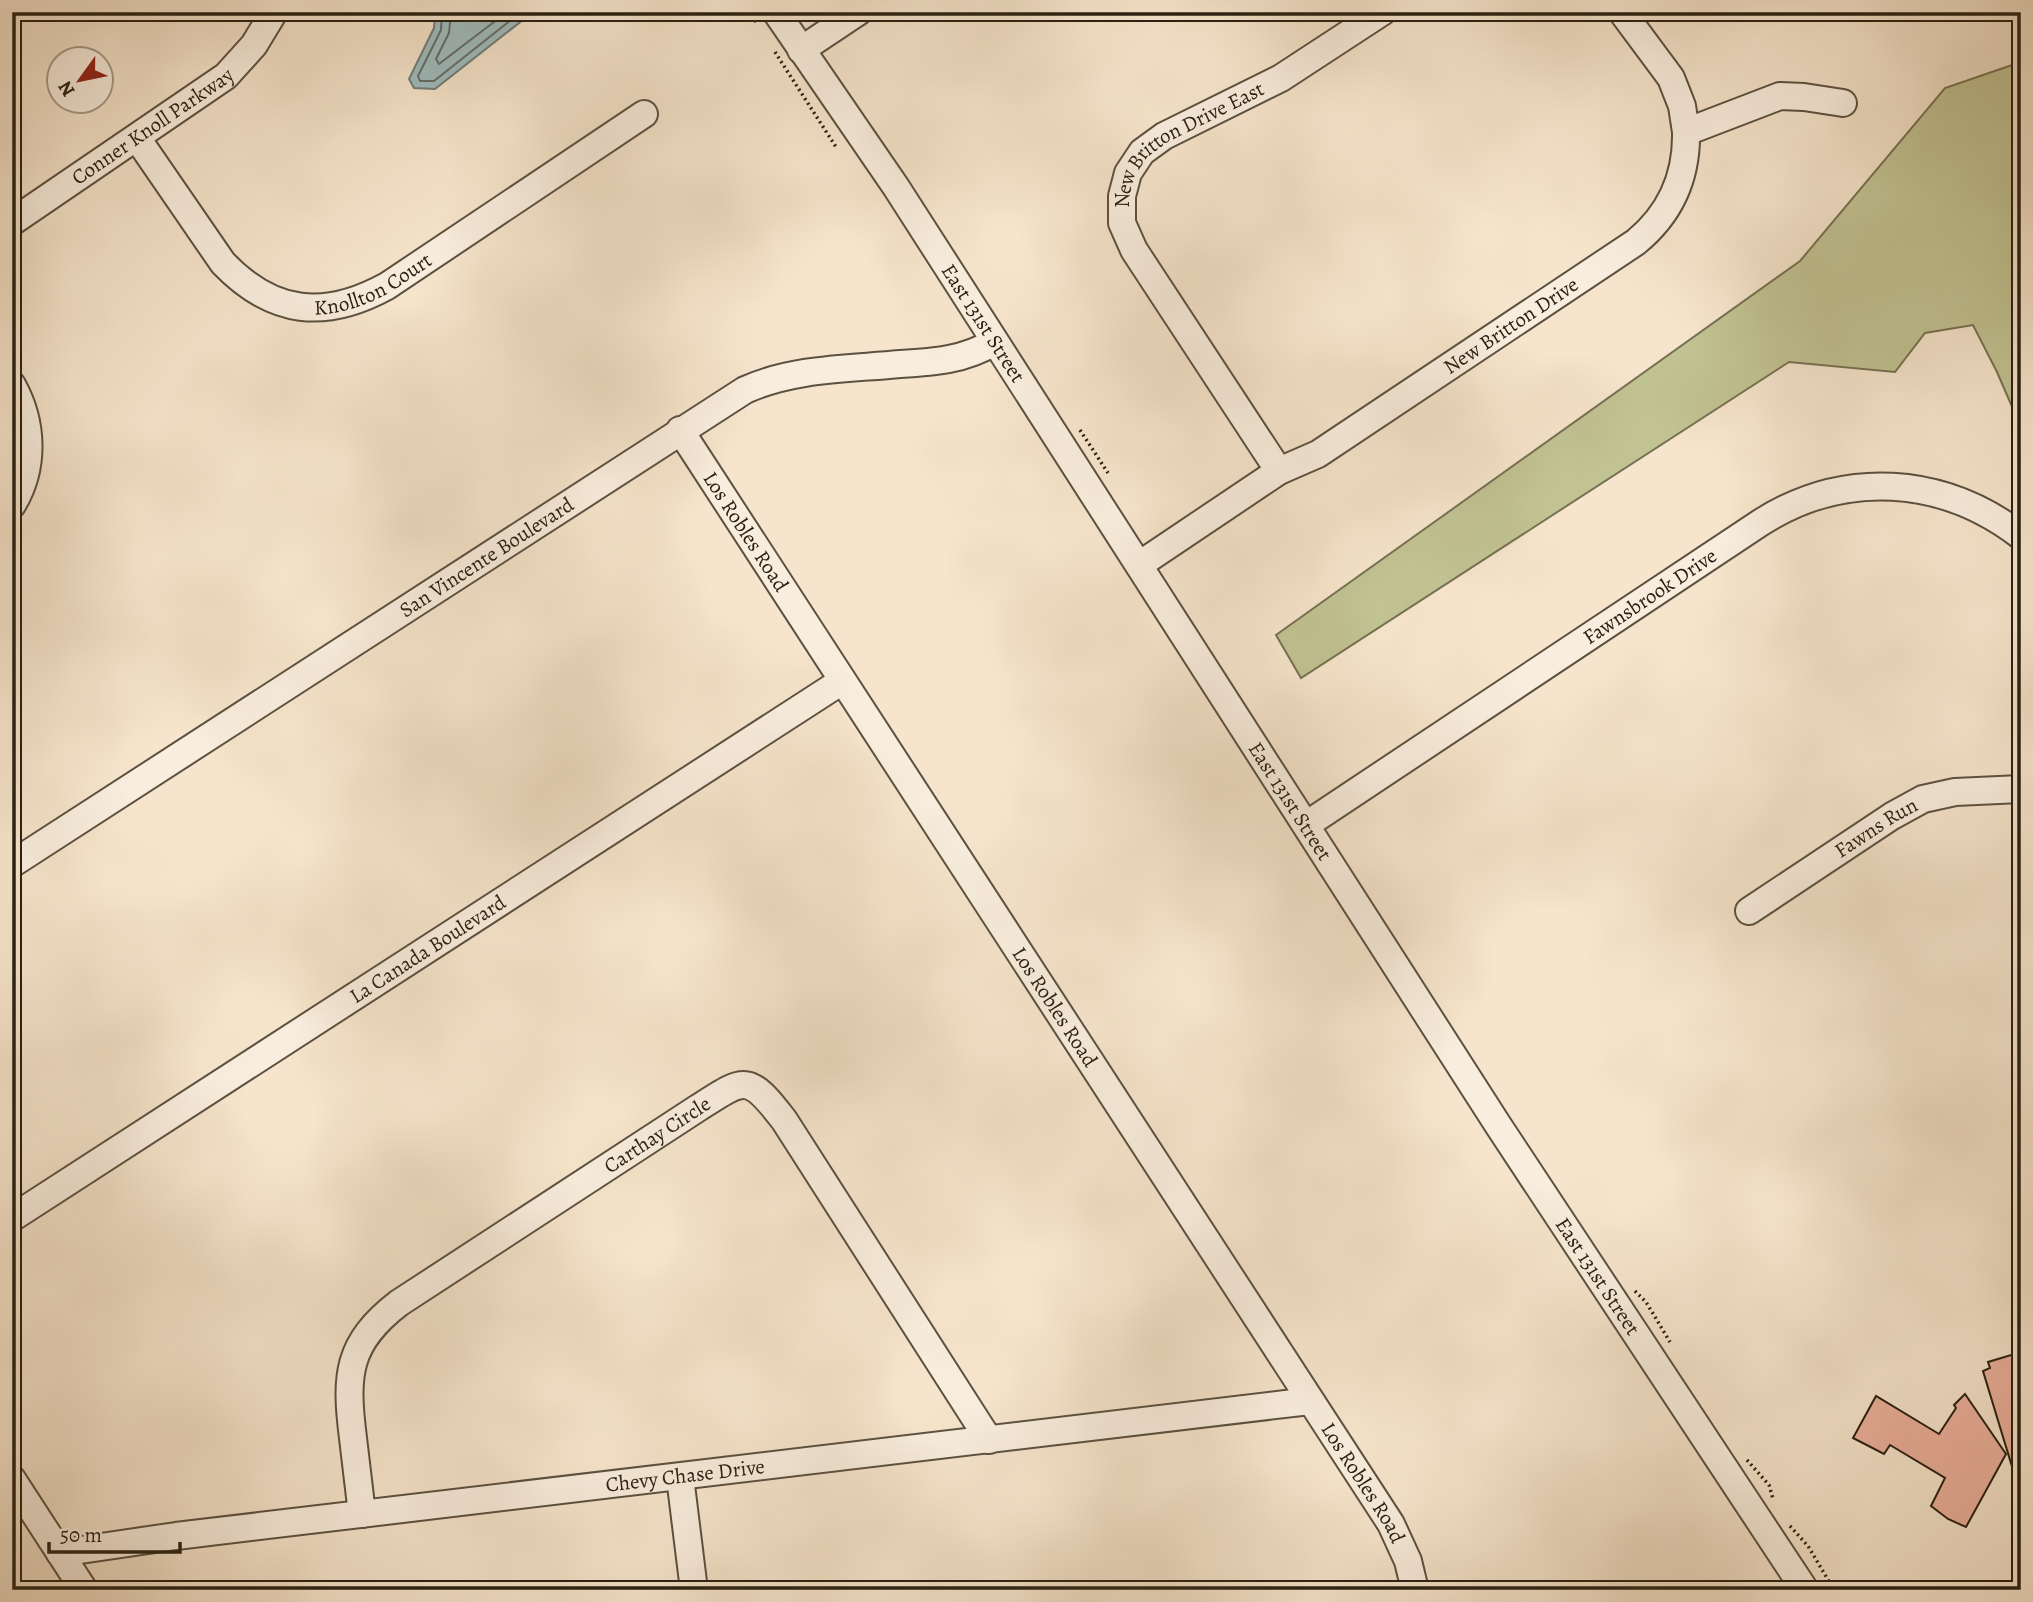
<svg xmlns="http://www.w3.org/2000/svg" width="2033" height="1602" viewBox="0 0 2033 1602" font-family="Alegreya,serif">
	<rect width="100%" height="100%" fill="#f6e5cc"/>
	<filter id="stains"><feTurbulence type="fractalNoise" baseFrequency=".00286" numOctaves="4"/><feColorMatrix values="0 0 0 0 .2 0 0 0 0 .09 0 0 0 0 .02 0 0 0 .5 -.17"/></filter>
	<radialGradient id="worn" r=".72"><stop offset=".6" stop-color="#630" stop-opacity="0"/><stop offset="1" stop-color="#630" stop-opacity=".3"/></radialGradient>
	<polygon fill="#c2c393" stroke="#767253" stroke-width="2" points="2021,62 2021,418 2016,416 1997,372 1973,325 1925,333 1895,372 1789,362 1301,678 1276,635 1800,261 1945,88"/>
	<polygon fill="#a0bdc0" stroke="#707e7b" stroke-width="2" points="435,12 533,12 435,89 414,88 409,79 434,28"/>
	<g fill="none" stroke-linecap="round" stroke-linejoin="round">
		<g stroke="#646e6a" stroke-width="2">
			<polyline points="442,12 441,30 418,76 420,81 434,81 521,12"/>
			<polyline points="451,12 449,33 436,59 439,64 507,12"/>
		</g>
	</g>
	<g fill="#eab09c" stroke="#292013" stroke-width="2">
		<polygon points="2021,1352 2021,1482 2017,1483 1983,1371 1990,1368 1988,1362"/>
		<polygon points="1965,1394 2006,1454 1966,1527 1948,1519 1931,1506 1945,1478 1890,1445 1884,1454 1853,1438 1876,1396 1939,1434 1956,1408 1954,1405"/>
	</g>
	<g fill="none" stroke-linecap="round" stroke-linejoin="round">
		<g stroke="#5c5141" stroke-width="30">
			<g id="minor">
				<path id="s1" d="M776 12 896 187 1498 1125 1805 1590"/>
				<polyline points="1622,12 1671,78 1682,106 1686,132"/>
				<polyline points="801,50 858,12"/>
				<path id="s2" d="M137 138 223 263C273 315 325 320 387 286L644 114"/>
				<path id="s3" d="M12 222 226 76 254 45 274 12"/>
				<path d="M12 385C33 422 35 468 12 505"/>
				<path id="s4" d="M680 430 1391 1524 1408 1561 1415 1590"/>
				<path id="s5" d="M1279 471 1134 250 1122 223V196L1128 173 1142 152 1164 136 1281 78 1382 12"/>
				<path id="s6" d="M1139 565 1279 471 1318 454 1636 242C1670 214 1687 177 1686 132L1780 96 1804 97 1843 103"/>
				<path id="s7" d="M1306 825 1760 523C1844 469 1943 476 2021 536"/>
				<path id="s8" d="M12 864 745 390C794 368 848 369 900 364 934 362 965 360 994 342"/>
				<path id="s9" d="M1749 911 1892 816 1923 799 1955 792 2021 789"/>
				<path id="s10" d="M12 1218 842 681"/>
				<polyline points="680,1477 694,1590"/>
				<polyline points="12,1479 84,1590"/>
				<path id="s11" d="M362 1514C359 1488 356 1463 353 1438 345 1375 347 1343 399 1303L698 1108C745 1078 748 1073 784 1120L989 1440"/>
				<path id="s12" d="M60 1553 176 1536 1310 1401"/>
			</g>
		</g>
		<g stroke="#292013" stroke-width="3.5" stroke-dasharray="2 3.5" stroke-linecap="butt">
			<polyline points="749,12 756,22"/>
			<polyline points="775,52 836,147"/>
			<polyline points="1080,430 1108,473"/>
			<polyline points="1635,1291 1646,1302 1670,1342"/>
			<polyline points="1747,1460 1769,1485 1773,1499"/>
			<polyline points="1790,1526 1808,1546 1834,1590"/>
		</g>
		<use href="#minor" stroke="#f9eede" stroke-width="26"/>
	</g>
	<g text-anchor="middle" stroke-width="5" stroke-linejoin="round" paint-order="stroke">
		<g font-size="21" fill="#292013" stroke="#f9eede">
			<text dy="7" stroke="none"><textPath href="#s3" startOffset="170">Conner Knoll Parkway</textPath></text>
			<text dy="7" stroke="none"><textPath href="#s5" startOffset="408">New Britton Drive East</textPath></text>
			<text dy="7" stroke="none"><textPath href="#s2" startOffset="320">Knollton Court</textPath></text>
			<text dy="7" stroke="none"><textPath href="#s1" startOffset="374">East 131st Street</textPath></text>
			<text dy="7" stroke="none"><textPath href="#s6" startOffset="443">New Britton Drive</textPath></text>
			<text dy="7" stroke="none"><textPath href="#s4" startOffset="121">Los Robles Road</textPath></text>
			<text dy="7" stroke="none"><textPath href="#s8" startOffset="565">San Vincente Boulevard</textPath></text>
			<text dy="7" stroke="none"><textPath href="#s7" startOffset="413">Fawnsbrook Drive</textPath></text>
			<text dy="7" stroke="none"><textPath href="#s1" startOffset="942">East 131st Street</textPath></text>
			<text dy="7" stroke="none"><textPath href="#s9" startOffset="152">Fawns Run</textPath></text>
			<text dy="7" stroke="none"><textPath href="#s10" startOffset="495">La Canada Boulevard</textPath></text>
			<text dy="7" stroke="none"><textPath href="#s4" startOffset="688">Los Robles Road</textPath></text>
			<text dy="7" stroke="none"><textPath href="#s11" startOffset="537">Carthay Circle</textPath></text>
			<text dy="7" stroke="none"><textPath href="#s1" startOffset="1508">East 131st Street</textPath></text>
			<text dy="7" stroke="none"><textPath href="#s12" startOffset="630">Chevy Chase Drive</textPath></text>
			<text dy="7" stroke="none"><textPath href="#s4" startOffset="1255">Los Robles Road</textPath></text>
		</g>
	</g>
	<rect width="2033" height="1602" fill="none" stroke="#f6e5cc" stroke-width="42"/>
	<rect x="14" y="14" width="2005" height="1574" fill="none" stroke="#292013" stroke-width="3.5"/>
	<rect x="21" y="21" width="1991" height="1560" fill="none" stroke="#292013" stroke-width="2"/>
	<g transform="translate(80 80) rotate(237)"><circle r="33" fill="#f9eede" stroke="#a69c8d" stroke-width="2"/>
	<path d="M0-5L12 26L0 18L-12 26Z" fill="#8f2418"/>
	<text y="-10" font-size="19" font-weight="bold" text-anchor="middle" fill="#292013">N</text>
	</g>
	<path d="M49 1542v10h131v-10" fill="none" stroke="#292013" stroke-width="3.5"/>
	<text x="60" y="1542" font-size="21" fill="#292013" stroke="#f9eede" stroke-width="5" paint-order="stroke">50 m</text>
	<rect width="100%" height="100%" filter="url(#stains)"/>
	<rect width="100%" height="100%" fill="url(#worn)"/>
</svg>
